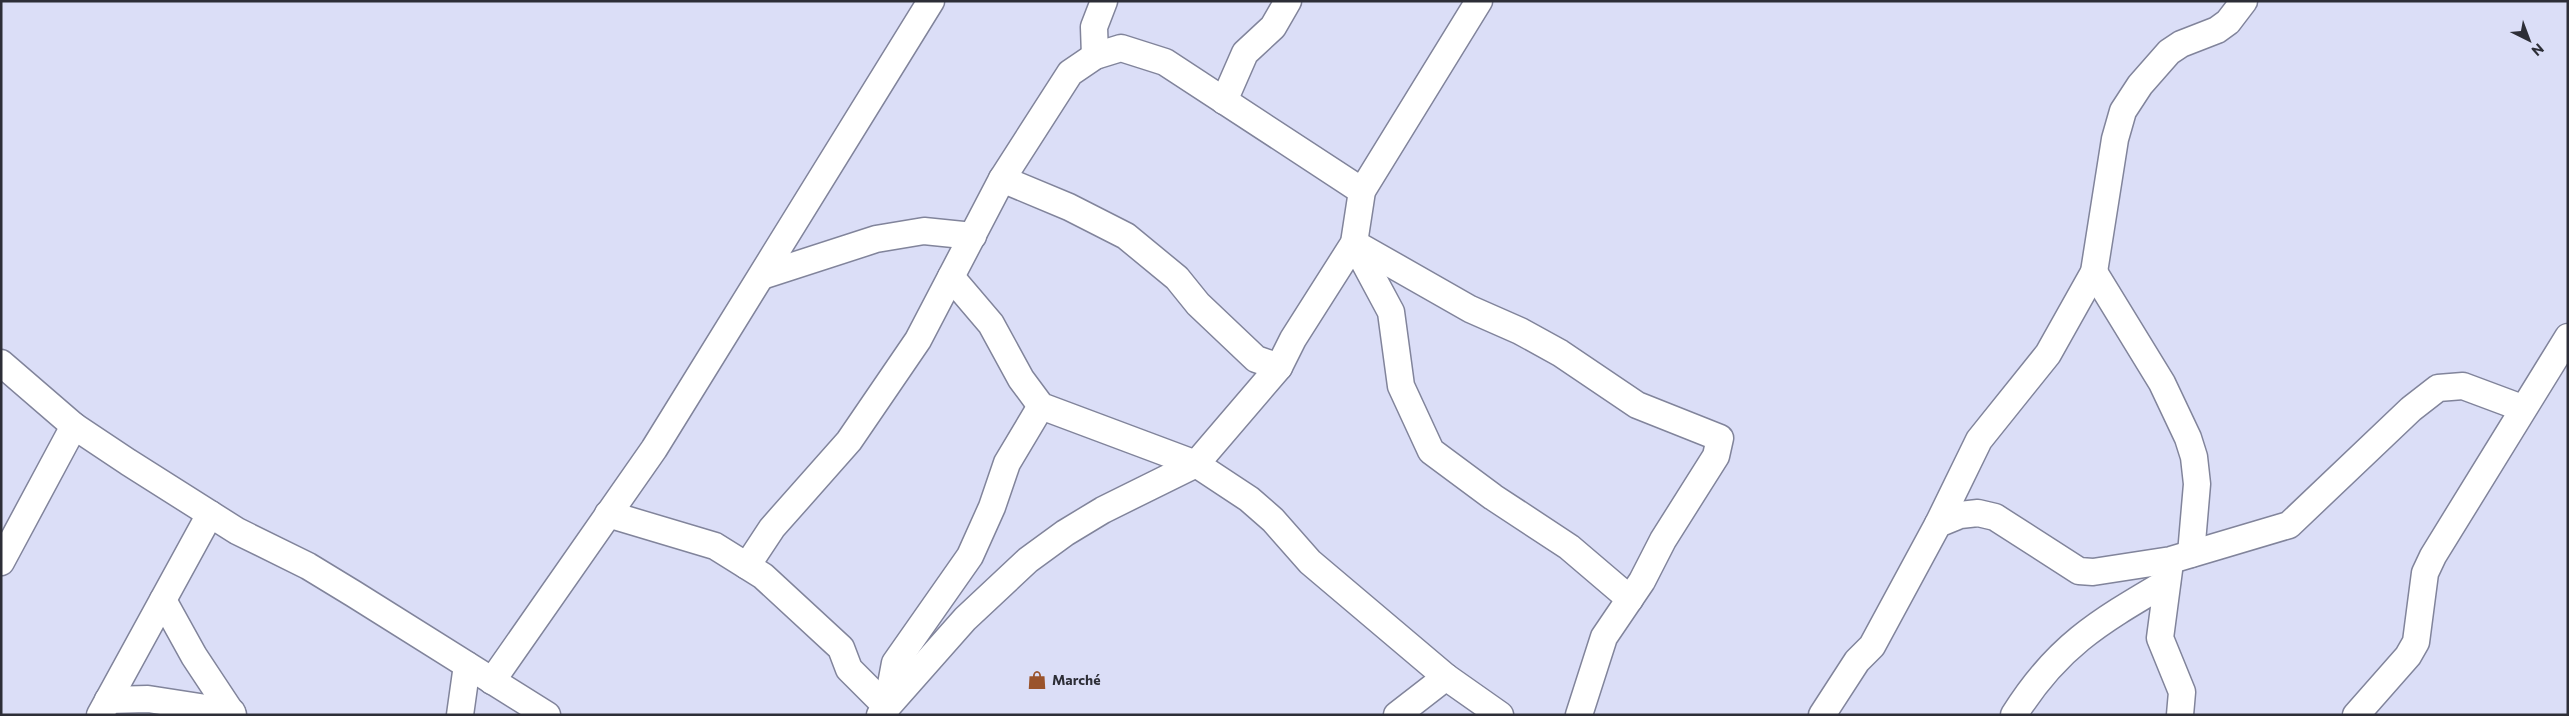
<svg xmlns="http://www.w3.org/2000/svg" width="2569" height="716" viewBox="0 0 2569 716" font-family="Commissioner,sans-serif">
	<rect width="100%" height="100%" fill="#dbdef7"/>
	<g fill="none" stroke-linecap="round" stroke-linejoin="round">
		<g stroke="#81849b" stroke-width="29">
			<g id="minor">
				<polyline points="1095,56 1094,27 1104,1"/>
				<polyline points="1224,101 1245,53 1273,27 1288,1"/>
				<polyline points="1002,179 1069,207 1126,236 1177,278 1198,304 1256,359 1279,367"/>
				<polyline points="1354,243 1470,309 1520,331 1560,353 1637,405 1720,438 1716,456 1663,540 1642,581 1604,637 1579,715"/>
				<polyline points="1354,243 1391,312 1401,386 1431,451 1493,497 1569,547 1630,599"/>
				<polyline points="2094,272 2162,383 2188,438 2194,457 2197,484 2191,554"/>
				<polyline points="762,276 876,239 924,231 973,236"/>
				<polyline points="951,277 991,324 1021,379 1041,406 1196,464 1249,499 1273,520 1310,562 1446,677"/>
				<polyline points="1,363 74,426 128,462 237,531 308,566 354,594 547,715"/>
				<polyline points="608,514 715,546 763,576 841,648 849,669 887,707"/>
				<polyline points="1938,524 1979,440 2048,354 2094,272 2115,139 2123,111 2140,85 2169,52 2181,44 2217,30 2228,22 2244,1"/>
				<polyline points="1,562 74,426"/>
				<polyline points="747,566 772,528 849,441 918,340 1002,179 1070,73 1095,56 1121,48 1165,62 1362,191"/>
				<polyline points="2169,570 2160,638 2182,692 2180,715"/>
				<polyline points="163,600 194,656 233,715"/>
				<polyline points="492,681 654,449 931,1"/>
				<polyline points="108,700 148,699 232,712"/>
				<polyline points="887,706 895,663 970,556 992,507 1007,463 1041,406"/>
				<polyline points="100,715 210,514"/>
				<polyline points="460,715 467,665"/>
				<polyline points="880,715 965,619 1028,560 1065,533 1103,510 1196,464 1279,367 1293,339 1354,243 1362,191 1479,1"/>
				<polyline points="1397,715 1446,677 1500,715"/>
				<polyline points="1822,715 1857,661 1872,646 1938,524 1960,515 1978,513 1995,517 2079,571 2093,572 2171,560 2289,525 2411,409 2438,388 2463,386 2522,408"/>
				<path d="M2014 715C2057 646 2099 622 2167 582"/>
				<polyline points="2356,715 2408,656 2416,642 2425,573 2433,556 2568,337"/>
			</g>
		</g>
		<use href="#minor" stroke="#fff" stroke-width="26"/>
	</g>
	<defs>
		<g id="shop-bare" transform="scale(1.5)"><path d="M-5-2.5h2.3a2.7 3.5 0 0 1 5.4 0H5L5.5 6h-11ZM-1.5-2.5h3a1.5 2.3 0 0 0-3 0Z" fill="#9a532c" stroke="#dbdef7" stroke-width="2.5" paint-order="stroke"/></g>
	</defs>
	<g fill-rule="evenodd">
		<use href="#shop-bare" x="1037" y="680"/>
	</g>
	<g text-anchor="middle" stroke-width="4.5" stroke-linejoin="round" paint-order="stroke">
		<g font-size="14" font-weight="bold" fill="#2d2e37" stroke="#dbdef7" text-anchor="start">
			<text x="1052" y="685">Marché</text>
		</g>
	</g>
	<rect width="2569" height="716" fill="none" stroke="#2d2e37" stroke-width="5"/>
	<g transform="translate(2529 40) rotate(138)" stroke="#dbdef7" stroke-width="4" paint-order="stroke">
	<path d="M0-4L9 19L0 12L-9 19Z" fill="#2d2e37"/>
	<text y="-8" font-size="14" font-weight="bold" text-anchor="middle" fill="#2d2e37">N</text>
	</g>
</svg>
